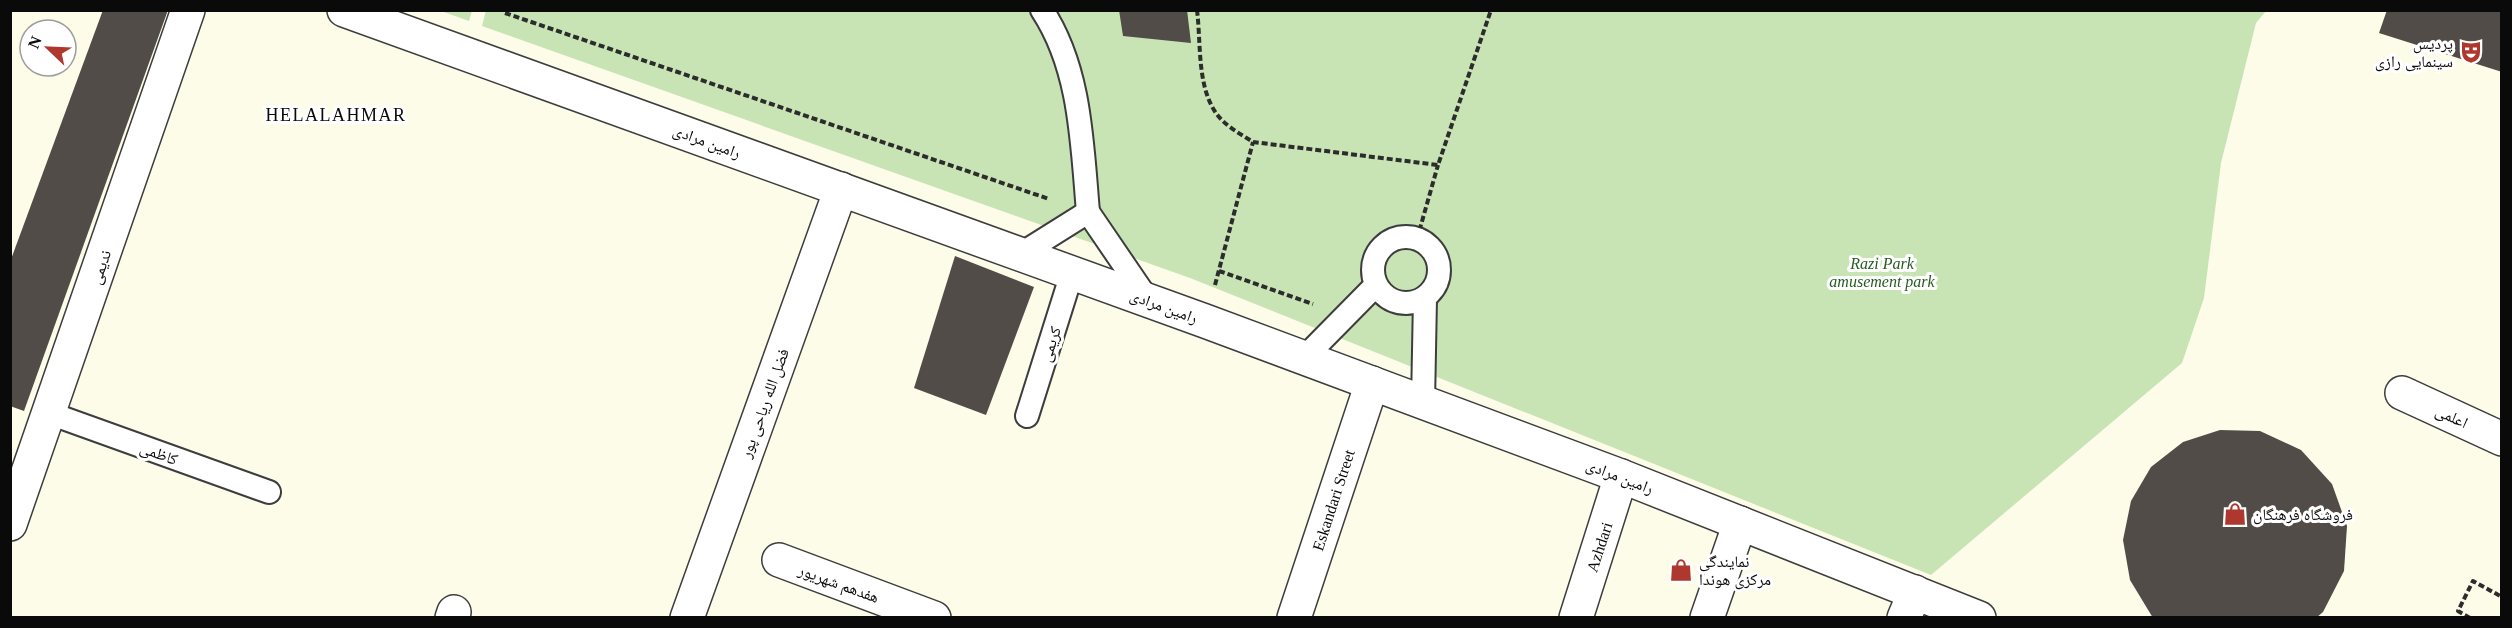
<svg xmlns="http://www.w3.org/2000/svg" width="2512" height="628" viewBox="0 0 2512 628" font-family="'Times New Roman','Noto Naskh Arabic',serif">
	<rect width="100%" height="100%" fill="#fdfce8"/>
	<g fill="#c8e4b5">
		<polygon points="486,10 2266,11 2256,23 2221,163 2204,298 2182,363 1931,575 1190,278 482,26"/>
		<polygon points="441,11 472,11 469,21"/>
	</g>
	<g fill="#514c47">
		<polygon points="103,10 168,10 24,411 10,406 10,262"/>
		<polygon points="1119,10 1187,10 1191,43 1123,36"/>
		<polygon points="2387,10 2502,10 2502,72 2379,33"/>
		<polygon points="955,256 1034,287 986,415 914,388"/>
		<polygon points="2220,430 2260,431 2301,450 2332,484 2347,526 2344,571 2323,612 2316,618 2153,618 2130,580 2123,540 2131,501 2151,467 2183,442"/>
	</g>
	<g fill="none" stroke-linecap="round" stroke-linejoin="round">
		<g stroke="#3d3d3d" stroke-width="26">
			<g id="service">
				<path d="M1042 10C1081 69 1082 144 1088 212"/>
				<circle cx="1406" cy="270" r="33"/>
				<polyline points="1021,254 1088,212 1148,300"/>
				<polyline points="1304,358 1376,285"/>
				<polyline points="1423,403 1425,298"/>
				<polyline points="49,413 269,492"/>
				<polyline points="1027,416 1072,273"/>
			</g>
		</g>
		<g stroke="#3d3d3d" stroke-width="36">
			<g id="minor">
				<polyline points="2402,393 2502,439"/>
				<polyline points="10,524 188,10"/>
				<polyline points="779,560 934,618"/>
				<polyline points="452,618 454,612"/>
				<polyline points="687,618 841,189"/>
				<polyline points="1576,618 1621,476"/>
				<polyline points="1707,618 1740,523"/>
				<polyline points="1904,618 1915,592"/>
			</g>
		</g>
		<g stroke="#3d3d3d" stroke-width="36">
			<g id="tertiary">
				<polyline points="344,10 1205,321 1621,476 1979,618"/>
				<polyline points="1294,618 1372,383"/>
			</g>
		</g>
		<g stroke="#2c2c2c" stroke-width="4" stroke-dasharray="6 3" stroke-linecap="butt">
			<path d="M1197 10C1201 42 1197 82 1214 110 1223 125 1239 133 1253 142L1438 165 1491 10"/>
			<polyline points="505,13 1049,199"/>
			<polyline points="1417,239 1438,165"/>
			<polyline points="1219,271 1313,304"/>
			<polyline points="1215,285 1253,142"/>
			<polyline points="2470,618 2458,611 2473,581 2502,597"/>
		</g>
		<use href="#service" stroke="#fff" stroke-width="22"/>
		<use href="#minor" stroke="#fff" stroke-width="33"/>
		<use href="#tertiary" stroke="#fff" stroke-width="33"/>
	</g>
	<defs>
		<g id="theatre-bare" transform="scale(1.8)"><path d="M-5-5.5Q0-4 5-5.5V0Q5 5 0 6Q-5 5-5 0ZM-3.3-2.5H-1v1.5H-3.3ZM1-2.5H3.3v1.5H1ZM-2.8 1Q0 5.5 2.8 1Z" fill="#ae372e" stroke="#fff" stroke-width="2.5" paint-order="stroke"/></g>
		<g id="shop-bare" transform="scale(1.8)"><path d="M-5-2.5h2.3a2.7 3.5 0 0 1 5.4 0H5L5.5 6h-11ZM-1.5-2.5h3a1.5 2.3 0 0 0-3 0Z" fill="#ae372e" stroke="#fff" stroke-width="2.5" paint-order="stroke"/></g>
	</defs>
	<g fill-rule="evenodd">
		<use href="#theatre-bare" x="2471" y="52"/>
		<use href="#shop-bare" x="2235" y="514"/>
		<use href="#shop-bare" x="1681" y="570"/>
	</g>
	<g text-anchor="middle" stroke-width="6" stroke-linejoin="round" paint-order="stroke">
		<g font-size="16" fill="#0a0a0a" stroke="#fff" text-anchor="start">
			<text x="2453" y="49" text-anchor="end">پردیس<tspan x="2453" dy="18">سینمایی رازی</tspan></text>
			<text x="2253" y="520">فروشگاه فرهنگان</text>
			<text x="1699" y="567">نمایندگی<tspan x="1699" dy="18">مرکزی هوندا</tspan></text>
		</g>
		<g font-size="16" fill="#0a0a0a" stroke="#fff">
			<text transform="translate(707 141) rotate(20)" y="6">رامین مرادی</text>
			<text transform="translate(100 267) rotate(-71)" y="6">ندیمی</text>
			<text transform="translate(1164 306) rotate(20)" y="6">رامین مرادی</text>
			<text transform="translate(1050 344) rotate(-72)" y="6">کریمی</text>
			<text transform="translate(764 403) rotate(-70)" y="6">فضل الله ریاحی پور</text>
			<text transform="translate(2452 416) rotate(25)" y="6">اعلمی</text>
			<text transform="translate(159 453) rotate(20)" y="6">کاظمی</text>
			<text transform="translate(1620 476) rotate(21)" y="6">رامین مرادی</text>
			<text transform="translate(1333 500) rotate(-72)" y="6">Eskandari Street</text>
			<text transform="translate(1599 547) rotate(-72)" y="6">Azhdari</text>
			<text transform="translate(839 583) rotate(20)" y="6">هفدهم شهریور</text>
		</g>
		<g font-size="16" font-style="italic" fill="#255b20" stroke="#fff">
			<text x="1882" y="269">Razi Park<tspan x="1882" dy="18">amusement park</tspan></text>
		</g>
		<g font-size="18" letter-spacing="1.5" fill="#0a0a0a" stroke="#fff">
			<text x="336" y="121">HELALAHMAR</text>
		</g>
	</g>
	<rect width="2512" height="628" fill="none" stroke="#0a0a0a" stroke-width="24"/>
	<g transform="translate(48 48) rotate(293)"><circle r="28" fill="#ffffff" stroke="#9d9d9d" stroke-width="1.5"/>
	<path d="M0-4.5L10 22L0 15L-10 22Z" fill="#ae372e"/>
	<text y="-9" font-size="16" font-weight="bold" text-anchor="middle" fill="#0a0a0a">N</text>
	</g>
</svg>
